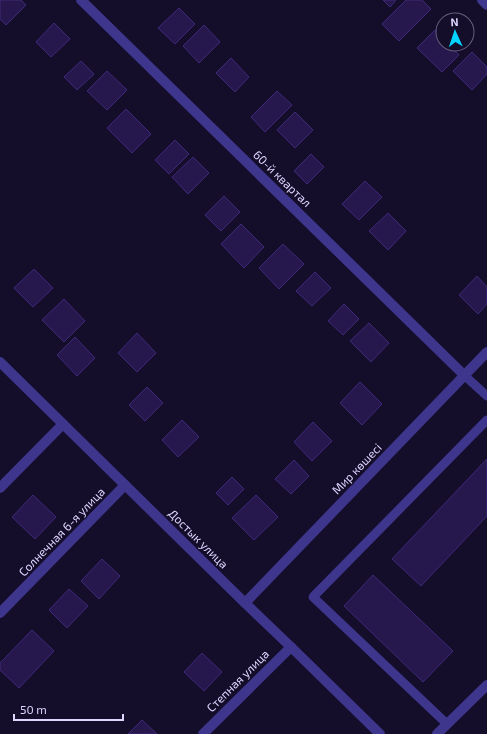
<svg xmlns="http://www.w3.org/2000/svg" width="487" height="734" viewBox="0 0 487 734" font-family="'Exo 2',sans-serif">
	<rect width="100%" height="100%" fill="#150e2a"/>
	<g fill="#26184c" stroke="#3e287a">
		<polygon points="0,0 21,0 26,5 6,25 0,19"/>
		<polygon points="383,0 396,0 390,7"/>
		<polygon points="406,0 422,0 431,9 399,41 382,24"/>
		<polygon points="179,8 195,24 175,44 158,28"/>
		<polygon points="54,23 70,39 51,57 36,42"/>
		<polygon points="204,25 220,42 199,63 183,46"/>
		<polygon points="435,30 443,39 443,44 448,44 459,55 442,72 417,48"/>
		<polygon points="472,52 487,67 487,74 472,90 453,71"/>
		<polygon points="231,58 249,77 235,92 216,73"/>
		<polygon points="81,61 94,74 77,90 64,77"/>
		<polygon points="107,71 127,90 107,110 87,91"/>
		<polygon points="277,91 292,105 265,132 251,117"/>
		<polygon points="126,109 151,134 132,153 107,128"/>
		<polygon points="295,112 313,130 295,148 277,130"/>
		<polygon points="175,140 189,154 169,174 155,160"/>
		<polygon points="311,154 324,167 307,184 294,171"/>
		<polygon points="193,157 209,173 188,194 172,177"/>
		<polygon points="365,181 382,197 359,220 342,204"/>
		<polygon points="224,196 240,212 221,231 205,215"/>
		<polygon points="388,213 406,231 388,250 369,231"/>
		<polygon points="241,224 264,247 244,268 221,244"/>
		<polygon points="283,244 304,264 279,289 259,268"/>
		<polygon points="34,269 53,288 33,307 14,288"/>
		<polygon points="315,272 331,288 312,306 296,291"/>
		<polygon points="477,276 487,287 487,304 478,314 459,295"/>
		<polygon points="64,299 85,321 64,342 42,320"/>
		<polygon points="344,304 359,319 343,335 328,321"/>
		<polygon points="369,323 389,343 371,362 350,341"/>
		<polygon points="137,333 156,353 137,372 118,353"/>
		<polygon points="75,337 95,358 77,376 57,355"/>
		<polygon points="360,382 382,404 362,425 340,403"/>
		<polygon points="147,387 163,403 145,421 129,405"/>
		<polygon points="182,420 199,437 178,457 162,440"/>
		<polygon points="313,422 332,441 312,461 294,442"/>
		<polygon points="487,459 487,516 421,586 392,559"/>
		<polygon points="294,460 309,476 291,494 275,479"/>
		<polygon points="232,477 244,489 228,505 216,493"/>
		<polygon points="33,495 56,517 35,539 12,517"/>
		<polygon points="256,495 278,517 254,540 232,518"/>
		<polygon points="102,559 120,576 99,599 81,581"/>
		<polygon points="373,575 453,651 423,682 344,606"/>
		<polygon points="69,589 88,606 67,628 49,610"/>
		<polygon points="32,630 54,651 19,688 0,670 0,663"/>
		<polygon points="202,653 222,672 204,691 184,672"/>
		<polygon points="142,720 157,734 128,734"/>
	</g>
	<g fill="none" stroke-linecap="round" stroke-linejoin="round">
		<g stroke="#3e358d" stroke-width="9">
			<polyline points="465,376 487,396"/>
			<polyline points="447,724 313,597 487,420"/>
		</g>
		<g stroke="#3e358d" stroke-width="10">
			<polyline points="81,0 465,376"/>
			<polyline points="482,0 487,5"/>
			<polyline points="0,488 63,424"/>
			<polyline points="245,603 487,352"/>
			<polyline points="0,613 125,485"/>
			<polyline points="203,734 291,647"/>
			<polyline points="437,734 487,685"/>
		</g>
		<polyline stroke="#3e358d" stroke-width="10" points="0,362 245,603 291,647 380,734"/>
	</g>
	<g text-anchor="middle" stroke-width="3" stroke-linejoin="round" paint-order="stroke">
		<g font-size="12" fill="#ded6ff" stroke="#150e2a">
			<text transform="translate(282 179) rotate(44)" y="4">60-й квартал</text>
			<text transform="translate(357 469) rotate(-46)" y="4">Мир көшесі</text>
			<text transform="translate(62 532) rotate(-46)" y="4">Солнечная 6-я улица</text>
			<text transform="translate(198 539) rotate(45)" y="4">Достык улица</text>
			<text transform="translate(238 681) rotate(-45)" y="4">Степная улица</text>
		</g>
	</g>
	<g transform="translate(455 32) rotate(357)"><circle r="19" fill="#150e2a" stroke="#655e7f"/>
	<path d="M0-3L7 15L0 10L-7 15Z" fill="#02d4ff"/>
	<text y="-6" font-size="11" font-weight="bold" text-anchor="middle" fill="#ded6ff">N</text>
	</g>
	<path d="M14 714v6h109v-6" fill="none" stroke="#ded6ff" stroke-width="2"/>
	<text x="20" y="714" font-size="12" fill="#ded6ff" stroke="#150e2a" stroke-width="3" paint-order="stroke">50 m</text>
</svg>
